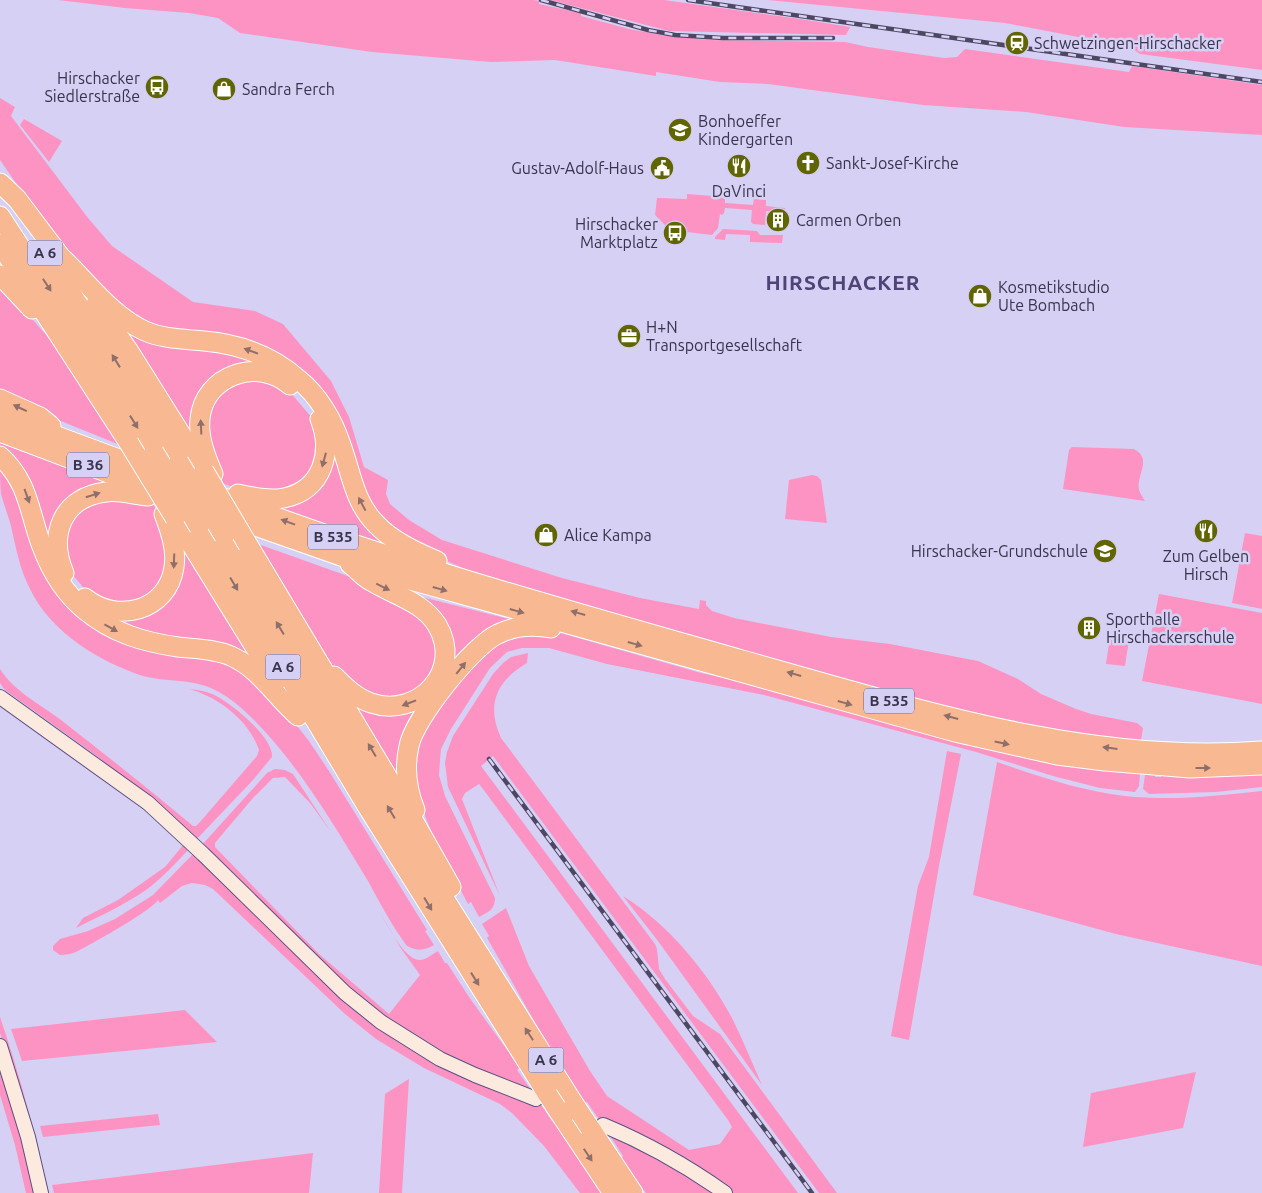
<svg xmlns="http://www.w3.org/2000/svg" width="1262" height="1193" viewBox="0 0 1262 1193" font-family="Ubuntu,sans-serif">
	<rect width="100%" height="100%" fill="#d6d0f5"/>
	<g fill="#fd93c2">
		<polygon points="58,0 534,0 539,1 539,4 581,13 581,16 629,29 662,35 710,40 845,42 868,47 944,58 957,57 965,49 1129,72 1132,66 1262,85 1262,135 1124,127 1026,112 923,105 768,84 720,82 656,72 656,76 555,60 491,62 372,52 240,33 218,18 189,13 125,8"/>
		<polygon points="550,0 664,0 800,19 850,27 846,35 669,31"/>
		<polygon points="768,0 1262,0 1262,70 1140,54 1130,47 1005,23"/>
		<polygon points="0,98 15,107 11,116 88,218 112,246 193,302 255,311 283,324 331,381 349,417 364,467 388,480 386,494 390,504 409,520 442,540 562,578 640,598 699,609 700,600 706,601 706,605 712,611 734,618 831,637 890,644 978,661 1018,679 1041,694 1076,709 1091,714 1137,723 1143,728 1140,746 1023,728 644,626 620,615 467,570 431,554 381,521 301,373 143,324 90,278 41,219 0,160"/>
		<polygon points="24,119 62,141 49,162 20,125"/>
		<polygon points="687,194 725,197 725,203 753,205 754,199 766,200 766,206 785,208 785,213 766,211 765,225 753,224 751,222 752,210 725,208 724,213 722,215 720,214 718,228 712,235 670,230 655,215 657,198 687,199"/>
		<polygon points="723,229 757,231 760,235 783,235 782,243 750,242 750,235 726,234 725,240 715,239 715,237"/>
		<polygon points="0,283 64,355 120,445 41,413 0,392"/>
		<path d="M110 313C113 315 117 319 121 322 131 329 143 335 155 339 176 344 198 342 220 345 263 351 305 381 326 418 347 456 345 498 378 531 387 539 397 544 406 550L356 535 266 503C277 501 288 502 299 497 311 491 320 481 324 469 347 415 276 342 223 376 191 395 197 423 201 454Z"/>
		<polygon points="256,376 290,392 312,418 320,438 310,476 288,491 239,489 224,484 209,452 206,417 220,390"/>
		<path d="M0 443 119 488C109 489 99 488 89 492 10 523 80 647 149 608 170 596 180 574 178 550 177 544 175 537 175 531L261 671C257 669 253 665 249 663 239 656 229 652 218 649 197 643 175 644 154 640 108 631 71 600 50 559 29 518 38 487 0 451Z"/>
		<path d="M1072 447 1134 449C1153 459 1136 475 1139 490 1140 493 1143 498 1145 501L1063 489 1069 450Z"/>
		<path d="M0 464 4 468 70 605 200 655 237 666 290 717 309 741 329 771 427 930 425 931 434 945C424 951 417 951 407 946 392 926 380 903 368 881 334 825 299 765 252 718 234 700 214 685 188 682 173 680 158 680 143 676 100 662 52 633 31 591 20 571 16 548 11 526 8 515 4 505 1 494 0 485 0 473 0 464Z"/>
		<polygon points="812,475 817,476 821,480 827,523 785,519 789,480"/>
		<polygon points="95,499 137,500 154,505 163,527 168,570 152,595 117,606 88,593 72,574 63,548 72,516"/>
		<polygon points="1245,533 1262,536 1262,609 1232,603"/>
		<polygon points="258,544 345,575 378,590 407,606 434,632 437,670 408,698 369,696 334,669 327,661"/>
		<polygon points="406,593 525,623 518,624 423,710 408,798 345,691 397,710 448,658"/>
		<polygon points="1159,594 1262,613 1262,704 1142,681"/>
		<path d="M557 632 701 673 1155 771V777H1161L1162 772 1262 770V787L1216 792 1149 794 1143 789 1145 775 1140 774 1139 786 1135 792 1100 788 1053 776 976 752 764 695 607 664 549 648H522L507 652 490 668 451 729 441 749 440 760 439 775 445 796 495 898C495 910 488 912 479 917L471 902 468 904 435 841 422 808 414 781 417 738 472 663 503 638Z"/>
		<polygon points="1110,637 1129,640 1125,666 1106,664"/>
		<path d="M528 653 527 663C496 681 486 705 501 738L655 944 657 949 659 969 665 979 693 1016 720 1034 837 1193H819L493 756 481 766 798 1193H733L715 1181 644 1139 598 1118 587 1102 585 1103C549 1051 519 993 487 938L489 936 482 924 506 908 529 966 590 1071 607 1096 689 1150 720 1144 732 1127 728 1120 483 789 479 784 465 793 462 799 500 896 448 787 445 763 447 752 453 736 493 674 503 663 511 657Z"/>
		<path d="M0 669C15 692 40 704 61 720 106 755 150 790 193 826H196L200 822 257 756 259 750C249 720 218 697 189 689 197 690 205 691 212 694 229 701 274 737 272 757L253 780 195 841 114 774 101 759 5 690 0 683Z"/>
		<polygon points="947,751 961,754 939,866 909,1040 891,1036 918,886 929,857"/>
		<path d="M997 762C1038 776 1081 791 1125 796 1171 801 1217 796 1262 791V966L1116 934 973 895Z"/>
		<path d="M275 769 285 770 293 774 331 832 310 803 285 777 273 778 253 798 215 843V847L319 954 389 1014 420 975 400 947 379 911C386 923 405 961 420 960 426 960 432 954 438 951L445 963H447L469 997 520 1068 517 1070 531 1090 528 1091 449 1058 361 1001 201 846 267 773Z"/>
		<path d="M184 844 189 849C175 864 162 878 146 890 124 905 100 916 76 928L83 918 118 900 165 867Z"/>
		<path d="M195 852 319 974 484 1083 541 1105 552 1121 554 1120 603 1193H580L544 1146 512 1113 500 1104 424 1068 376 1039 345 1014 213 889 205 885 192 883 182 886 160 903 158 900C151 911 90 945 76 952 71 954 66 955 60 955L53 950V946L60 939 88 931 115 919 153 895Z"/>
		<path d="M623 896C668 924 707 971 732 1018 743 1040 752 1063 762 1085L658 941Z"/>
		<polygon points="185,1010 217,1042 22,1061 11,1029"/>
		<path d="M0 1017C20 1075 35 1134 49 1193H46L8 1058 0 1033Z"/>
		<polygon points="0,1068 10,1097 37,1193 26,1193 15,1145 0,1095"/>
		<polygon points="1196,1072 1183,1128 1083,1147 1091,1093"/>
		<polygon points="409,1079 402,1193 379,1193 385,1094"/>
		<polygon points="158,1114 160,1125 43,1137 40,1126"/>
		<polygon points="607,1131 618,1136 718,1193 646,1193 621,1158 623,1156"/>
		<polygon points="313,1153 309,1193 54,1193 52,1185"/>
	</g>
	<g fill="none" stroke-linecap="round" stroke-linejoin="round">
		<g stroke="#5a4f84" stroke-width="16">
			<g id="secondary">
				<polyline points="0,697 148,803 203,854 345,993 381,1022 440,1059 475,1075 536,1099"/>
				<polyline points="0,1046 28,1137 41,1193"/>
				<path d="M603 1125C646 1143 687 1166 725 1193"/>
			</g>
		</g>
		<g stroke="#fff" stroke-width="21">
			<g id="highway">
				<polyline points="0,183 17,199 69,268"/>
				<polyline points="0,216 154,452"/>
				<polyline points="0,244 129,443"/>
				<polyline points="49,259 179,462"/>
				<path d="M63 259C88 283 112 316 145 331 163 339 184 339 204 341 239 344 271 355 298 379 318 395 333 420 341 445 351 472 354 502 376 524 392 541 416 552 437 561"/>
				<polyline points="0,275 32,309"/>
				<polyline points="96,304 130,353 204,471"/>
				<polyline points="0,399 40,417 51,426"/>
				<polyline points="0,415 154,472"/>
				<polyline points="0,432 167,495"/>
				<path d="M0 456C28 481 29 511 41 544 50 569 64 593 85 610 113 633 143 642 178 647 196 649 214 649 231 656 260 669 275 696 298 716"/>
				<path d="M213 474C206 457 198 438 200 419 204 375 258 357 290 385"/>
				<path d="M210 493C272 516 333 538 396 558 510 595 627 627 742 660 912 707 1084 765 1262 751"/>
				<path d="M238 494C253 497 269 501 284 498 323 490 333 452 320 419"/>
				<polyline points="221,514 407,579 955,732 1057,755 1105,761 1190,768 1262,765"/>
				<polyline points="175,518 276,681"/>
				<polyline points="199,527 367,806 548,1095"/>
				<polyline points="224,536 416,854 574,1104"/>
				<polyline points="248,545 409,813 451,887"/>
				<path d="M64 573C48 535 62 497 106 492 120 490 134 495 148 496"/>
				<path d="M85 598C117 624 168 611 174 567 177 549 170 530 164 514"/>
				<path d="M334 676C345 687 356 698 371 703 419 719 464 670 437 625 422 601 393 595 371 581 363 577 357 569 350 564"/>
				<path d="M415 810C407 790 404 768 409 746 414 719 473 645 498 634 514 626 534 625 551 628"/>
				<polyline points="563,1118 613,1193"/>
				<polyline points="590,1128 633,1193"/>
			</g>
		</g>
		<use href="#secondary" stroke="#fdeade" stroke-width="14"/>
		<use href="#highway" stroke="#f8b891" stroke-width="19"/>
		<g stroke="#4d4862" stroke-width="4.5">
			<g id="rail">
				<polyline points="541,0 648,30 675,35 723,38 833,38"/>
				<polyline points="688,0 1262,82"/>
				<polyline points="489,759 812,1193"/>
			</g>
		</g>
		<use href="#rail" stroke="#d6d0f5" stroke-width="2.5" stroke-dasharray="8" stroke-linecap="butt"/>
		<g stroke="#fff" stroke-width="21" stroke-linecap="butt">
			<g id="highway-bridge">
				<polyline points="129,443 175,518"/>
				<polyline points="154,452 199,527"/>
				<polyline points="179,462 224,536"/>
				<polyline points="204,471 248,545"/>
				<polyline points="548,1095 563,1118"/>
				<polyline points="574,1104 590,1128"/>
			</g>
		</g>
		<use href="#highway-bridge" stroke="#f8b891" stroke-width="19"/>
	</g>
	<defs><path id="oneway-solid" d="M-6-.8H1V-3.2L6.5 0L1 3.2V.8H-6Z" transform="scale(1.25)"/></defs>
	<g fill="#8f6f6b">
		<use href="#oneway-solid" transform="translate(47 285) rotate(57)"/>
		<use href="#oneway-solid" transform="translate(251 351) rotate(-160)"/>
		<use href="#oneway-solid" transform="translate(116 361) rotate(-122)"/>
		<use href="#oneway-solid" transform="translate(20 408) rotate(-155)"/>
		<use href="#oneway-solid" transform="translate(134 422) rotate(58)"/>
		<use href="#oneway-solid" transform="translate(201 427) rotate(-93)"/>
		<use href="#oneway-solid" transform="translate(324 460) rotate(105)"/>
		<use href="#oneway-solid" transform="translate(93 495) rotate(-17)"/>
		<use href="#oneway-solid" transform="translate(27 496) rotate(70)"/>
		<use href="#oneway-solid" transform="translate(362 504) rotate(-118)"/>
		<use href="#oneway-solid" transform="translate(288 522) rotate(-160)"/>
		<use href="#oneway-solid" transform="translate(174 561) rotate(92)"/>
		<use href="#oneway-solid" transform="translate(234 584) rotate(59)"/>
		<use href="#oneway-solid" transform="translate(383 587) rotate(26)"/>
		<use href="#oneway-solid" transform="translate(440 589) rotate(16)"/>
		<use href="#oneway-solid" transform="translate(517 611) rotate(16)"/>
		<use href="#oneway-solid" transform="translate(578 613) rotate(-164)"/>
		<use href="#oneway-solid" transform="translate(111 628) rotate(29)"/>
		<use href="#oneway-solid" transform="translate(280 628) rotate(-121)"/>
		<use href="#oneway-solid" transform="translate(635 644) rotate(16)"/>
		<use href="#oneway-solid" transform="translate(461 668) rotate(-51)"/>
		<use href="#oneway-solid" transform="translate(794 674) rotate(-164)"/>
		<use href="#oneway-solid" transform="translate(409 703) rotate(159)"/>
		<use href="#oneway-solid" transform="translate(845 703) rotate(16)"/>
		<use href="#oneway-solid" transform="translate(951 717) rotate(-165)"/>
		<use href="#oneway-solid" transform="translate(1002 743) rotate(12)"/>
		<use href="#oneway-solid" transform="translate(1110 748) rotate(-173)"/>
		<use href="#oneway-solid" transform="translate(372 750) rotate(-121)"/>
		<use href="#oneway-solid" transform="translate(1203 768)"/>
		<use href="#oneway-solid" transform="translate(391 812) rotate(-121)"/>
		<use href="#oneway-solid" transform="translate(428 904) rotate(59)"/>
		<use href="#oneway-solid" transform="translate(475 979) rotate(58)"/>
		<use href="#oneway-solid" transform="translate(529 1034) rotate(-123)"/>
		<use href="#oneway-solid" transform="translate(588 1155) rotate(56)"/>
	</g>
	<defs>
		<g id="station-disc" transform="scale(1.25)"><circle r="9.5" fill="#616500" stroke="#d6d0f5"/><path d="M-3-6H3Q5-6 5-4V2Q5 4 3 4L4.5 6H3L1.5 4h-3L-3 6H-4.5L-3 4Q-5 4-5 2V-4Q-5-6-3-6ZM-3.5-4v3h7v-3ZM-3.5 1v1.5H-2V1ZM2 1v1.5H3.5V1Z" fill="#fff"/></g>
		<g id="bus-disc" transform="scale(1.25)"><circle r="9.5" fill="#616500" stroke="#d6d0f5"/><path d="M-5-6H5V4H4V6H2V4H-2V6H-4V4H-5ZM-3.5-4V0h7V-4ZM-3.5 1.2v1.5H-2V1.2ZM2 1.2v1.5H3.5V1.2Z" fill="#fff"/></g>
		<g id="shop-disc" transform="scale(1.25)"><circle r="9.5" fill="#616500" stroke="#d6d0f5"/><path d="M-5-2.5h2.3a2.7 3.5 0 0 1 5.4 0H5L5.5 6h-11ZM-1.5-2.5h3a1.5 2.3 0 0 0-3 0Z" fill="#fff"/></g>
		<g id="school-disc" transform="scale(1.25)"><circle r="9.5" fill="#616500" stroke="#d6d0f5"/><path d="M0-5L7-2L0 1L-7-2ZM-4 1L0 2.5L4 1V4Q0 6-4 4Z" fill="#fff"/></g>
		<g id="church-disc" transform="scale(1.25)"><circle r="9.5" fill="#616500" stroke="#d6d0f5"/><path d="M-1.2-6h2.4v3.5h3.3v2.4h-3.3V6h-2.4V-.1h-3.3v-2.4h3.3Z" fill="#fff"/></g>
		<g id="restaurant-disc" transform="scale(1.25)"><circle r="9.5" fill="#616500" stroke="#d6d0f5"/><path d="M-5-6h1v4h1v-4h1v4h1v-4h1v5L-1.5 .5V6h-2V.5L-5-1ZM5-6V6H3V1.5H1.5Q1.5-4 5-6Z" fill="#fff"/></g>
		<g id="civic-disc" transform="scale(1.25)"><circle r="9.5" fill="#616500" stroke="#d6d0f5"/><path d="M-.6-6.5H3V-4.5H.6V-3L4-1V1h2V6H-6V1h2V-1L-.6-3ZM-1.2 2.5V6h2.4V2.5Z" fill="#fff"/></g>
		<g id="building-disc" transform="scale(1.25)"><circle r="9.5" fill="#616500" stroke="#d6d0f5"/><path d="M-4-6H4V6H1V3H-1V6H-4ZM-2.5-4.3h1.7v1.8h-1.7ZM.8-4.3h1.7v1.8H.8ZM-2.5-1h1.7V.8h-1.7ZM.8-1h1.7V.8H.8Z" fill="#fff"/></g>
		<g id="office-disc" transform="scale(1.25)"><circle r="9.5" fill="#616500" stroke="#d6d0f5"/><path d="M-6-3h4V-5.5h4V-3h4V5H-6ZM-1-4.5V-3h2v-1.5ZM-6 0V1H6V0Z" fill="#fff"/></g>
	</defs>
	<g fill-rule="evenodd">
		<use href="#station-disc" x="1017" y="43"/>
		<use href="#bus-disc" x="157" y="87"/>
		<use href="#shop-disc" x="224" y="89"/>
		<use href="#school-disc" x="680" y="130"/>
		<use href="#church-disc" x="808" y="163"/>
		<use href="#restaurant-disc" x="739" y="166"/>
		<use href="#civic-disc" x="662" y="168"/>
		<use href="#building-disc" x="778" y="220"/>
		<use href="#bus-disc" x="675" y="233"/>
		<use href="#shop-disc" x="980" y="296"/>
		<use href="#office-disc" x="629" y="336"/>
		<use href="#restaurant-disc" x="1206" y="531"/>
		<use href="#shop-disc" x="546" y="535"/>
		<use href="#school-disc" x="1105" y="551"/>
		<use href="#building-disc" x="1089" y="628"/>
	</g>
	<g text-anchor="middle" stroke-width="5" stroke-linejoin="round" paint-order="stroke">
		<g fill="#d6d0f5" stroke="#68637f" stroke-width="1">
			<rect x="27.5" y="240.5" width="35" height="25" rx="4"/>
			<rect x="67" y="452.5" width="42" height="25" rx="4"/>
			<rect x="308" y="524.5" width="50" height="25" rx="4"/>
			<rect x="265.5" y="654.5" width="35" height="25" rx="4"/>
			<rect x="864" y="688.5" width="50" height="25" rx="4"/>
			<rect x="528.5" y="1047.5" width="35" height="25" rx="4"/>
		</g>
		<g font-size="15" font-weight="bold" fill="#39344c">
			<text x="45" y="258">A 6</text>
			<text x="88" y="470">B 36</text>
			<text x="333" y="542">B 535</text>
			<text x="283" y="672">A 6</text>
			<text x="889" y="706">B 535</text>
			<text x="546" y="1065">A 6</text>
		</g>
		<g font-size="16" fill="#39344c" stroke="#d6d0f5" text-anchor="start">
			<text x="1034" y="49">Schwetzingen-Hirschacker</text>
			<text x="140" y="84" text-anchor="end">Hirschacker<tspan x="140" dy="18">Siedlerstraße</tspan></text>
			<text x="242" y="95">Sandra Ferch</text>
			<text x="698" y="127">Bonhoeffer<tspan x="698" dy="18">Kindergarten</tspan></text>
			<text x="826" y="169">Sankt-Josef-Kirche</text>
			<text x="644" y="174" text-anchor="end">Gustav-Adolf-Haus</text>
			<text x="739" y="197" text-anchor="middle">DaVinci</text>
			<text x="796" y="226">Carmen Orben</text>
			<text x="658" y="230" text-anchor="end">Hirschacker<tspan x="658" dy="18">Marktplatz</tspan></text>
			<text x="998" y="293">Kosmetikstudio<tspan x="998" dy="18">Ute Bombach</tspan></text>
			<text x="646" y="333">H+N<tspan x="646" dy="18">Transportgesellschaft</tspan></text>
			<text x="564" y="541">Alice Kampa</text>
			<text x="1088" y="557" text-anchor="end">Hirschacker-Grundschule</text>
			<text x="1206" y="562" text-anchor="middle">Zum Gelben<tspan x="1206" dy="18">Hirsch</tspan></text>
			<text x="1106" y="625">Sporthalle<tspan x="1106" dy="18">Hirschackerschule</tspan></text>
		</g>
		<g font-size="21" font-weight="bold" letter-spacing="1" fill="#4f4477" stroke="#d6d0f5">
			<text x="843" y="290">HIRSCHACKER</text>
		</g>
	</g>
</svg>
